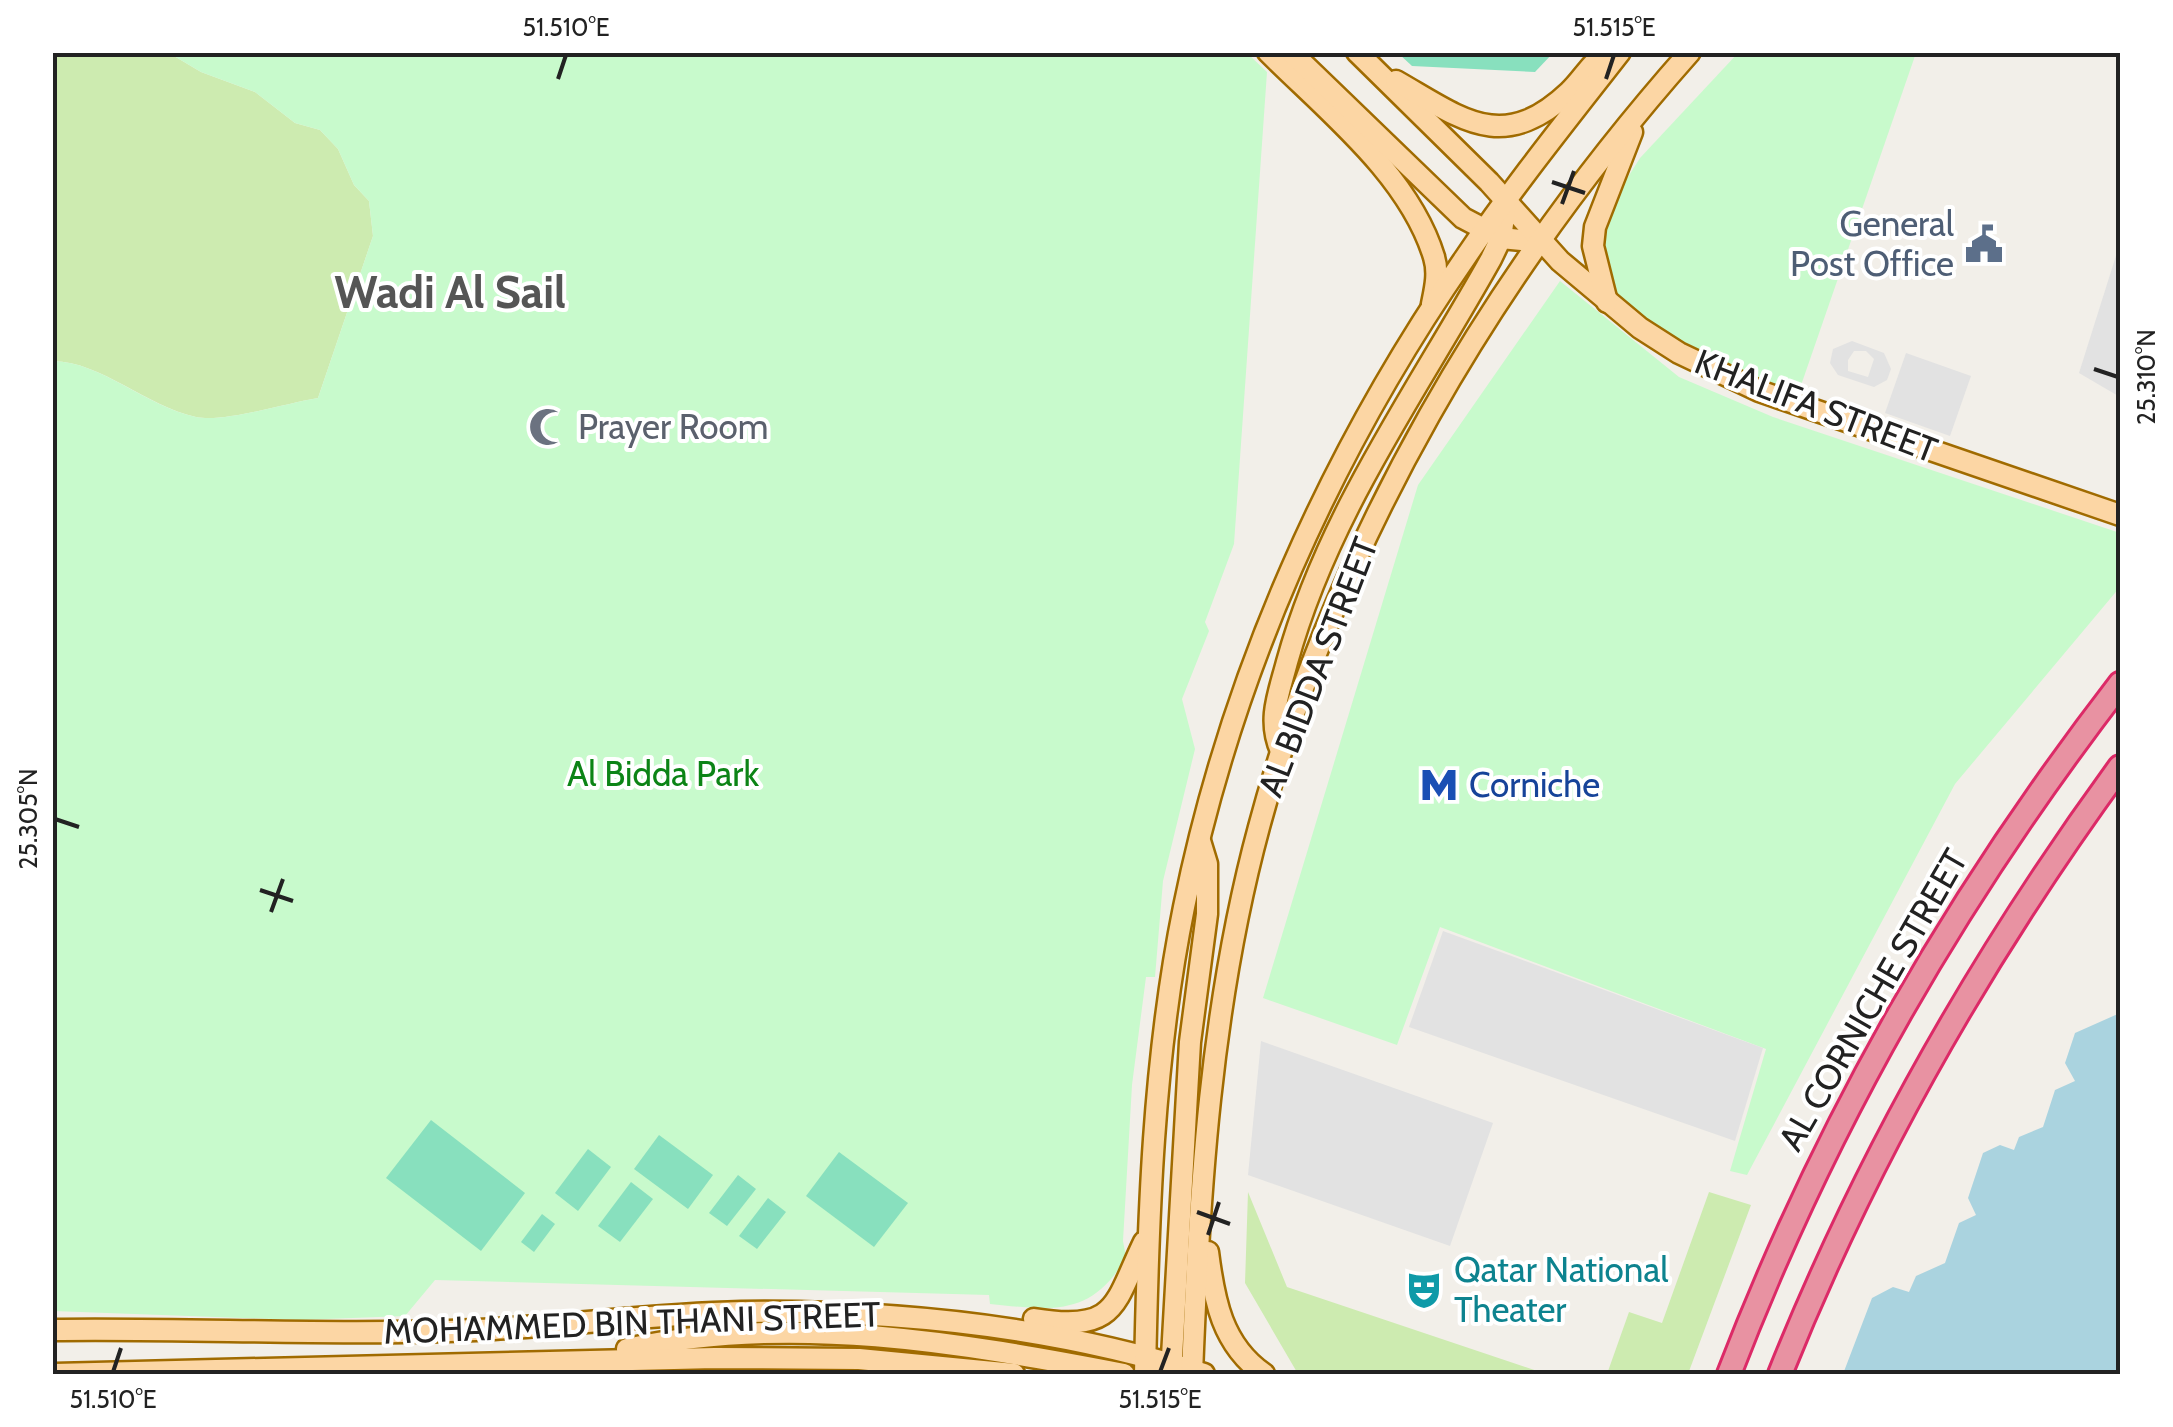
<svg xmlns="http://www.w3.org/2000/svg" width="2173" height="1427" viewBox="0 0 2173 1427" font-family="Cabin,sans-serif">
	<rect width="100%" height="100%" fill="#f2efe9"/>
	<g fill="#cdebb0">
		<path d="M53 53H169L201 72 255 92 295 123 320 130 338 149 354 185 369 201 373 236 318 398C286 403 225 423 196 417 146 406 102 362 53 361Z"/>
		<polygon points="1248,1192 1287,1287 1546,1374 1298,1374 1245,1283"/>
		<polygon points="1709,1192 1751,1205 1688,1374 1607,1374 1629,1312 1662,1323"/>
	</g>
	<g fill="#c8facc">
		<path d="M169 53H1247L1267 72 1234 544 1205 622 1209 631 1182 699 1195 749 1163 881 1155 977H1146L1132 1085 1123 1241 1126 1257C1092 1318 1050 1310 990 1304L989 1295 435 1280 405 1316 300 1320 53 1311V361C102 362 145 406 196 417 225 423 286 403 318 398L373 236 369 201 354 185 338 149 320 130 295 123 255 92 201 72Z"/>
		<polygon points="1738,53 1916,53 1798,394 1723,364 1669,335 1623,303 1602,267 1607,210 1640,158"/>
		<polygon points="1560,281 1679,377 1773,417 2120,533 2120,587 1955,784 1747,1175 1730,1171 1766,1049 1440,927 1397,1045 1263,998 1418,485"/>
	</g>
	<g fill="#88e0be">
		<polygon points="1398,53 1553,53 1535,72 1412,66"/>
		<polygon points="431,1120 525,1193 481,1251 386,1178"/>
		<polygon points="659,1135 713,1175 688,1209 634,1169"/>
		<polygon points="588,1149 611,1167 578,1211 555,1193"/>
		<polygon points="839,1152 908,1203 874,1247 806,1196"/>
		<polygon points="738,1175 756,1189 727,1226 709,1213"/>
		<polygon points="631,1182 653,1199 620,1242 598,1226"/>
		<polygon points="768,1198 786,1212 757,1249 739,1236"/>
		<polygon points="542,1214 555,1224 534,1252 521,1242"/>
	</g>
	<g fill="#e2e2e2" fill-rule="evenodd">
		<polygon points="2120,243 2120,397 2079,373"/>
		<path d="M1852 341 1884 353 1891 369 1887 380 1874 387 1838 375 1830 363 1833 349ZM1854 351H1866L1874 359 1868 377 1848 371V360Z"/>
		<polygon points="1906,353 1971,376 1950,436 1885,413"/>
		<polygon points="1443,931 1763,1048 1735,1141 1409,1027"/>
		<polygon points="1261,1041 1493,1123 1450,1246 1248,1175"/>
	</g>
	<polygon fill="#aad3df" points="2120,1013 2120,1374 1843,1374 1872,1298 1893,1287 1909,1292 1916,1276 1945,1263 1959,1223 1976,1215 1968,1198 1983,1153 2000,1145 2014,1150 2019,1137 2043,1127 2055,1090 2075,1081 2065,1063 2075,1033"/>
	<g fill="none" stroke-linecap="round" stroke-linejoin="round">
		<g stroke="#a06b00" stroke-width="25">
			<g id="major">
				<path d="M1268 52C1327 111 1409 175 1434 257 1439 273 1435 289 1432 304"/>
				<polyline points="1291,52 1463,218 1501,238 1542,242"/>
				<polyline points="1357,52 1489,182 1560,261 1640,328 1679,353 1759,391 2120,515"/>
				<path d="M1396 81C1461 118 1502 155 1569 92 1582 80 1591 63 1606 52"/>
				<polyline points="1607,302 1593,246 1595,227 1632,132"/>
				<path d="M1281 751C1267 720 1279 693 1287 662 1328 513 1417 392 1491 259L1501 238 1506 203"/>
				<path d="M1208 1252C1214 1300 1222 1345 1264 1374"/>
				<path d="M1034 1319C1118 1333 1114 1304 1144 1242"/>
				<path d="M52 1330C193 1328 336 1336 476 1330 564 1326 653 1314 741 1312 898 1310 1054 1326 1204 1374"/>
				<path d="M627 1349C790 1313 963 1343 1124 1374"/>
				<polyline points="55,1374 715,1358 859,1359 1014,1374"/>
				<path d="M1145 1374C1148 1219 1153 1059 1184 907 1231 675 1330 453 1465 258 1513 187 1567 120 1620 52"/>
				<polyline points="1171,1374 1190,1042 1207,914 1207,864 1200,841"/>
				<path d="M1192 1374C1199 1192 1211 1004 1259 827 1336 540 1493 274 1690 52"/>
			</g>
		</g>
		<g stroke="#dc2a67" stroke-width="28">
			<g id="highway">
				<path d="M1729 1374C1826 1122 1955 898 2120 684"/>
				<path d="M1780 1374C1867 1157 1982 956 2120 767"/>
			</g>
		</g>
		<use href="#major" stroke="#fcd6a4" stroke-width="20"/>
		<use href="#highway" stroke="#e892a2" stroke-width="22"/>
	</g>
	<path fill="none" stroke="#222" stroke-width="4" d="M558 79 566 55M1606 79 1614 55M1552 182 1585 193M1562 204 1574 171M2094 369 2118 377M55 819 79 827M260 890 293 901M271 912 283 879M1197 1212 1230 1224M1208 1235 1219 1202M113 1372 121 1348M1160 1372 1169 1348"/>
	<defs>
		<g id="civic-bare" transform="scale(3)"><path d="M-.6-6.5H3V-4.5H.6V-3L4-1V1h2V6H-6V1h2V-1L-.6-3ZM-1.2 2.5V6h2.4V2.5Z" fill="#5c6f8a" stroke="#fff" stroke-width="2.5" paint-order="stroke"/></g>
		<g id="mosque-bare" transform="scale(3)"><path d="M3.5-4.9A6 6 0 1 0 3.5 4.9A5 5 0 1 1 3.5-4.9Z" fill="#6b7280" stroke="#fff" stroke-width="2.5" paint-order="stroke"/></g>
		<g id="metro-bare" transform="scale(3)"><path d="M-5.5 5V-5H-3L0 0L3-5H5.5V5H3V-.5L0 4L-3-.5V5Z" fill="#1a4fb4" stroke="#fff" stroke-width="2.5" paint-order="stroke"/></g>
		<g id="theatre-bare" transform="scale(3)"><path d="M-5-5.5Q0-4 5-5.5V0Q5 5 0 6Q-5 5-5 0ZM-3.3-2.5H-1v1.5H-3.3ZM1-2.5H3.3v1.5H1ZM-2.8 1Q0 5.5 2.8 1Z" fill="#0f9aa8" stroke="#fff" stroke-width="2.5" paint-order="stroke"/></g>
	</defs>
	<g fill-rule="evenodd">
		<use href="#civic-bare" x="1984" y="244"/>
		<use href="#mosque-bare" x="548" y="427"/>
		<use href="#metro-bare" x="1439" y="785"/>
		<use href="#theatre-bare" x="1424" y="1290"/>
	</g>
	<g text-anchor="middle" stroke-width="8" stroke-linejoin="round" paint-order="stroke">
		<g font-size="35" fill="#4e5e75" stroke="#fff" text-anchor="end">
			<text x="1954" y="236">General<tspan x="1954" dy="40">Post Office</tspan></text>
		</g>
		<g font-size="35" fill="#222" stroke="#fff">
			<text transform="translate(1816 406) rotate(21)" y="12">KHALIFA STREET</text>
			<text transform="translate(1318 667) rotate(-69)" y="12">AL BIDDA STREET</text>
			<text transform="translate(1873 1000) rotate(-60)" y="12">AL CORNICHE STREET</text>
			<text transform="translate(632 1323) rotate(-2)" y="12">MOHAMMED BIN THANI STREET</text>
		</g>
		<g font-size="35" fill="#5b616d" stroke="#fff" text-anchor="start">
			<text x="578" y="439">Prayer Room</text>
		</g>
		<g font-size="35" fill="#0c8416" stroke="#fff">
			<text x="663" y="786">Al Bidda Park</text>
		</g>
		<g font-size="35" fill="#164399" stroke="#fff" text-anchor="start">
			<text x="1469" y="797">Corniche</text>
		</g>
		<g font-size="35" fill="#0d838f" stroke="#fff" text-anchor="start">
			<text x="1454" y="1282">Qatar National<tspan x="1454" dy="40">Theater</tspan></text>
		</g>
		<g font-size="45" font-weight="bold" fill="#555" stroke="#fff">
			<text x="450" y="308">Wadi Al Sail</text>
		</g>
	</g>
	<rect width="2173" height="1427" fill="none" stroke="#ffffff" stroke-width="110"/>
	<rect x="55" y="55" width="2063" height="1317" fill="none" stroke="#222" stroke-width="4"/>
	<g font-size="25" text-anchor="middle" fill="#222">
		<text x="566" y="36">51.510°E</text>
		<text x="1614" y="36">51.515°E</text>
		<text transform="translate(2146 377) rotate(-90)" y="9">25.310°N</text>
		<text transform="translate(28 819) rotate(-90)" y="9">25.305°N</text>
		<text x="113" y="1408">51.510°E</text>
		<text x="1160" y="1408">51.515°E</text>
	</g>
</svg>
